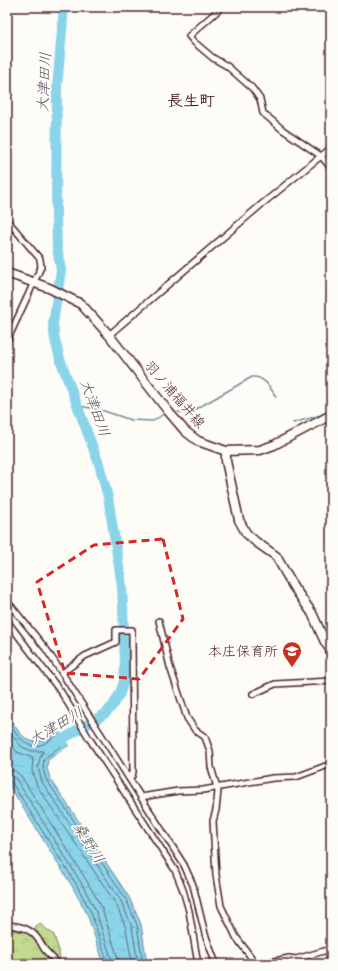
<svg xmlns="http://www.w3.org/2000/svg" width="338" height="971" viewBox="0 0 338 971" font-family="Sriracha,'Klee One',sans-serif">
	<defs>
		<pattern id="forest-crowns" width="20" height="18" patternUnits="userSpaceOnUse"><rect width="20" height="18" fill="#c2da90"/><path d="M2 6a3 3 0 1 1 6 0M12 15a3 3 0 1 1 6 0" fill="none" stroke="#a8bb7c"/></pattern>
		<pattern id="water-ripples" width="26" height="14" patternUnits="userSpaceOnUse"><rect width="26" height="14" fill="#8ad4ea"/><path d="M2 4q2-2 4 0t4 0M15 11q2-2 4 0t4 0" fill="none" stroke="#79b6c9"/></pattern>
	</defs>
	<rect width="100%" height="100%" fill="#fdfcf7"/>
	<filter id="ink" filterUnits="userSpaceOnUse"><feTurbulence type="fractalNoise" baseFrequency=".025" numOctaves="2"/><feDisplacementMap in="SourceGraphic" scale="8" xChannelSelector="R" yChannelSelector="G"/><feConvolveMatrix kernelMatrix="1 2 1 2 8 2 1 2 1" color-interpolation-filters="sRGB"/></filter>
	<g filter="url(#ink)">
		<polygon fill="url(#forest-crowns)" stroke="#867c5e" points="40,924 54,935 59,951 60,964 7,964 7,930 30,932"/>
		<path fill="url(#water-ripples)" stroke="#708c9e" d="M7 713C14 724 25 748 42 740 47 738 53 733 58 730L69 745 48 760 47 768 50 778 129 897 141 924 147 964H104L87 914 72 886 7 782Z"/>
		<g fill="none" stroke-linecap="round" stroke-linejoin="round">
			<g stroke="#646777" stroke-width="1">
				<path d="M7 720C15 732 26 752 43 744 48 742 52 738 56 736L62 743V745L44 759 43 769 46 779 126 899 137 925 143 964"/>
				<polyline points="7,729 22,747 32,751 43,751 40,758 38,767 42,782 121,901 132,927 138,964"/>
				<polyline points="7,739 17,752 33,758 32,770 37,786 116,904 126,928 132,964"/>
				<polyline points="7,769 15,771 21,776 85,878 101,906 118,958 119,964"/>
				<polyline points="7,775 12,776 16,779 80,881 95,909 113,964"/>
				<polyline points="7,780 12,783 76,884 91,912 108,964"/>
			</g>
			<g stroke="#708c9e" stroke-width="1.5">
				<polyline points="78,406 98,409 131,420 153,421 165,413"/>
				<path d="M178 412 189 413 252 377C264 376 270 387 276 397"/>
				<polyline points="293,423 321,415 331,410"/>
			</g>
			<polyline stroke="#8ad4ea" stroke-width="10" points="53,745 106,713 114,704 120,693 124,681 125,665 123,606 122,586 108,497 99,464 60,359 55,340 53,324 61,270 57,248 56,214 57,88 64,7"/>
			<g stroke="#4a1f2b" stroke-width="8">
				<g id="street">
					<polyline points="222,7 189,36 194,42 213,58 227,66 252,88 260,99 263,113 283,130 321,156 331,168"/>
					<polyline points="7,220 40,259 41,267 7,341"/>
					<polyline points="109,335 262,204 331,148"/>
					<polyline points="7,601 46,649 62,673 184,865 193,885 205,934 216,964"/>
					<polyline points="7,621 61,692 89,738 175,870 183,890 189,911 198,964"/>
					<polyline points="159,621 170,667 187,718 195,730 205,737 210,751 211,767 218,791 216,810 213,821 216,875 221,906 236,937 256,964"/>
					<polyline points="62,673 85,656 116,642 116,630 132,630 133,772 132,776 129,778"/>
					<polyline points="253,694 275,684 331,681"/>
					<polyline points="141,797 178,791 203,790 273,778 296,777 331,764"/>
					<path d="M7 925C20 926 30 928 38 939 41 942 42 946 45 950 49 955 54 958 57 964"/>
					<polyline points="260,964 289,958 296,959 331,949"/>
				</g>
			</g>
			<g stroke="#4a1f2b" stroke-width="11">
				<g id="primary">
					<polyline points="7,273 49,288 81,304 109,335 168,411 185,431 198,441 226,451 260,450 274,445 331,415"/>
					<polyline points="226,451 226,461 239,520 246,533 256,542 276,556 293,586 312,613 325,642 331,651"/>
				</g>
			</g>
			<use href="#street" stroke="#fdfcf7" stroke-width="5"/>
			<use href="#primary" stroke="#fdfcf7" stroke-width="8"/>
		</g>
	</g>
	<path fill="none" stroke="#d62828" stroke-width="3" stroke-dasharray="8 5" stroke-linejoin="round" d="M163 539 183 619 139 679 65 673 37 582 94 545Z"/>
	<defs>
		<g id="school-pin" transform="scale(1)"><path d="M0 17L-7.5 6A9.5 9.5 0 1 1 7.5 6Z" fill="#c8321e" stroke="#fdfcf7"/><path d="M0-5L7-2L0 1L-7-2ZM-4 1L0 2.5L4 1V4Q0 6-4 4Z" fill="#fff"/></g>
	</defs>
	<g fill-rule="evenodd">
		<use href="#school-pin" x="292" y="651"/>
	</g>
	<g text-anchor="middle" stroke-width="3.5" stroke-linejoin="round" paint-order="stroke">
		<g font-size="14" fill="#4a1f2b" stroke="#fdfcf7">
			<text transform="translate(175 394) rotate(49)" y="5">羽ノ浦福井線</text>
		</g>
		<g font-size="14" fill="#4a1f2b" stroke="#fdfcf7" text-anchor="end">
			<text x="278" y="656">本庄保育所</text>
		</g>
		<g font-size="15" font-style="italic" fill="#5d5564" stroke="#fdfcf7">
			<text transform="translate(44 82) rotate(-87)" y="5">大津田川</text>
			<text transform="translate(95 408) rotate(70)" y="5">大津田川</text>
			<text transform="translate(56 726) rotate(-31)" y="5">大津田川</text>
			<text transform="translate(89 843) rotate(58)" y="5">桑野川</text>
		</g>
		<g font-size="16" font-weight="bold" fill="#4a1f2b" stroke="#fdfcf7">
			<text x="191" y="106">長生町</text>
		</g>
	</g>
	<rect width="338" height="971" fill="none" stroke="#fdfcf7" stroke-width="24"/>
	<rect x="12" y="12" width="314" height="947" fill="none" stroke="#4a1f2b" stroke-width="1.5" filter="url(#ink)"/>
</svg>
